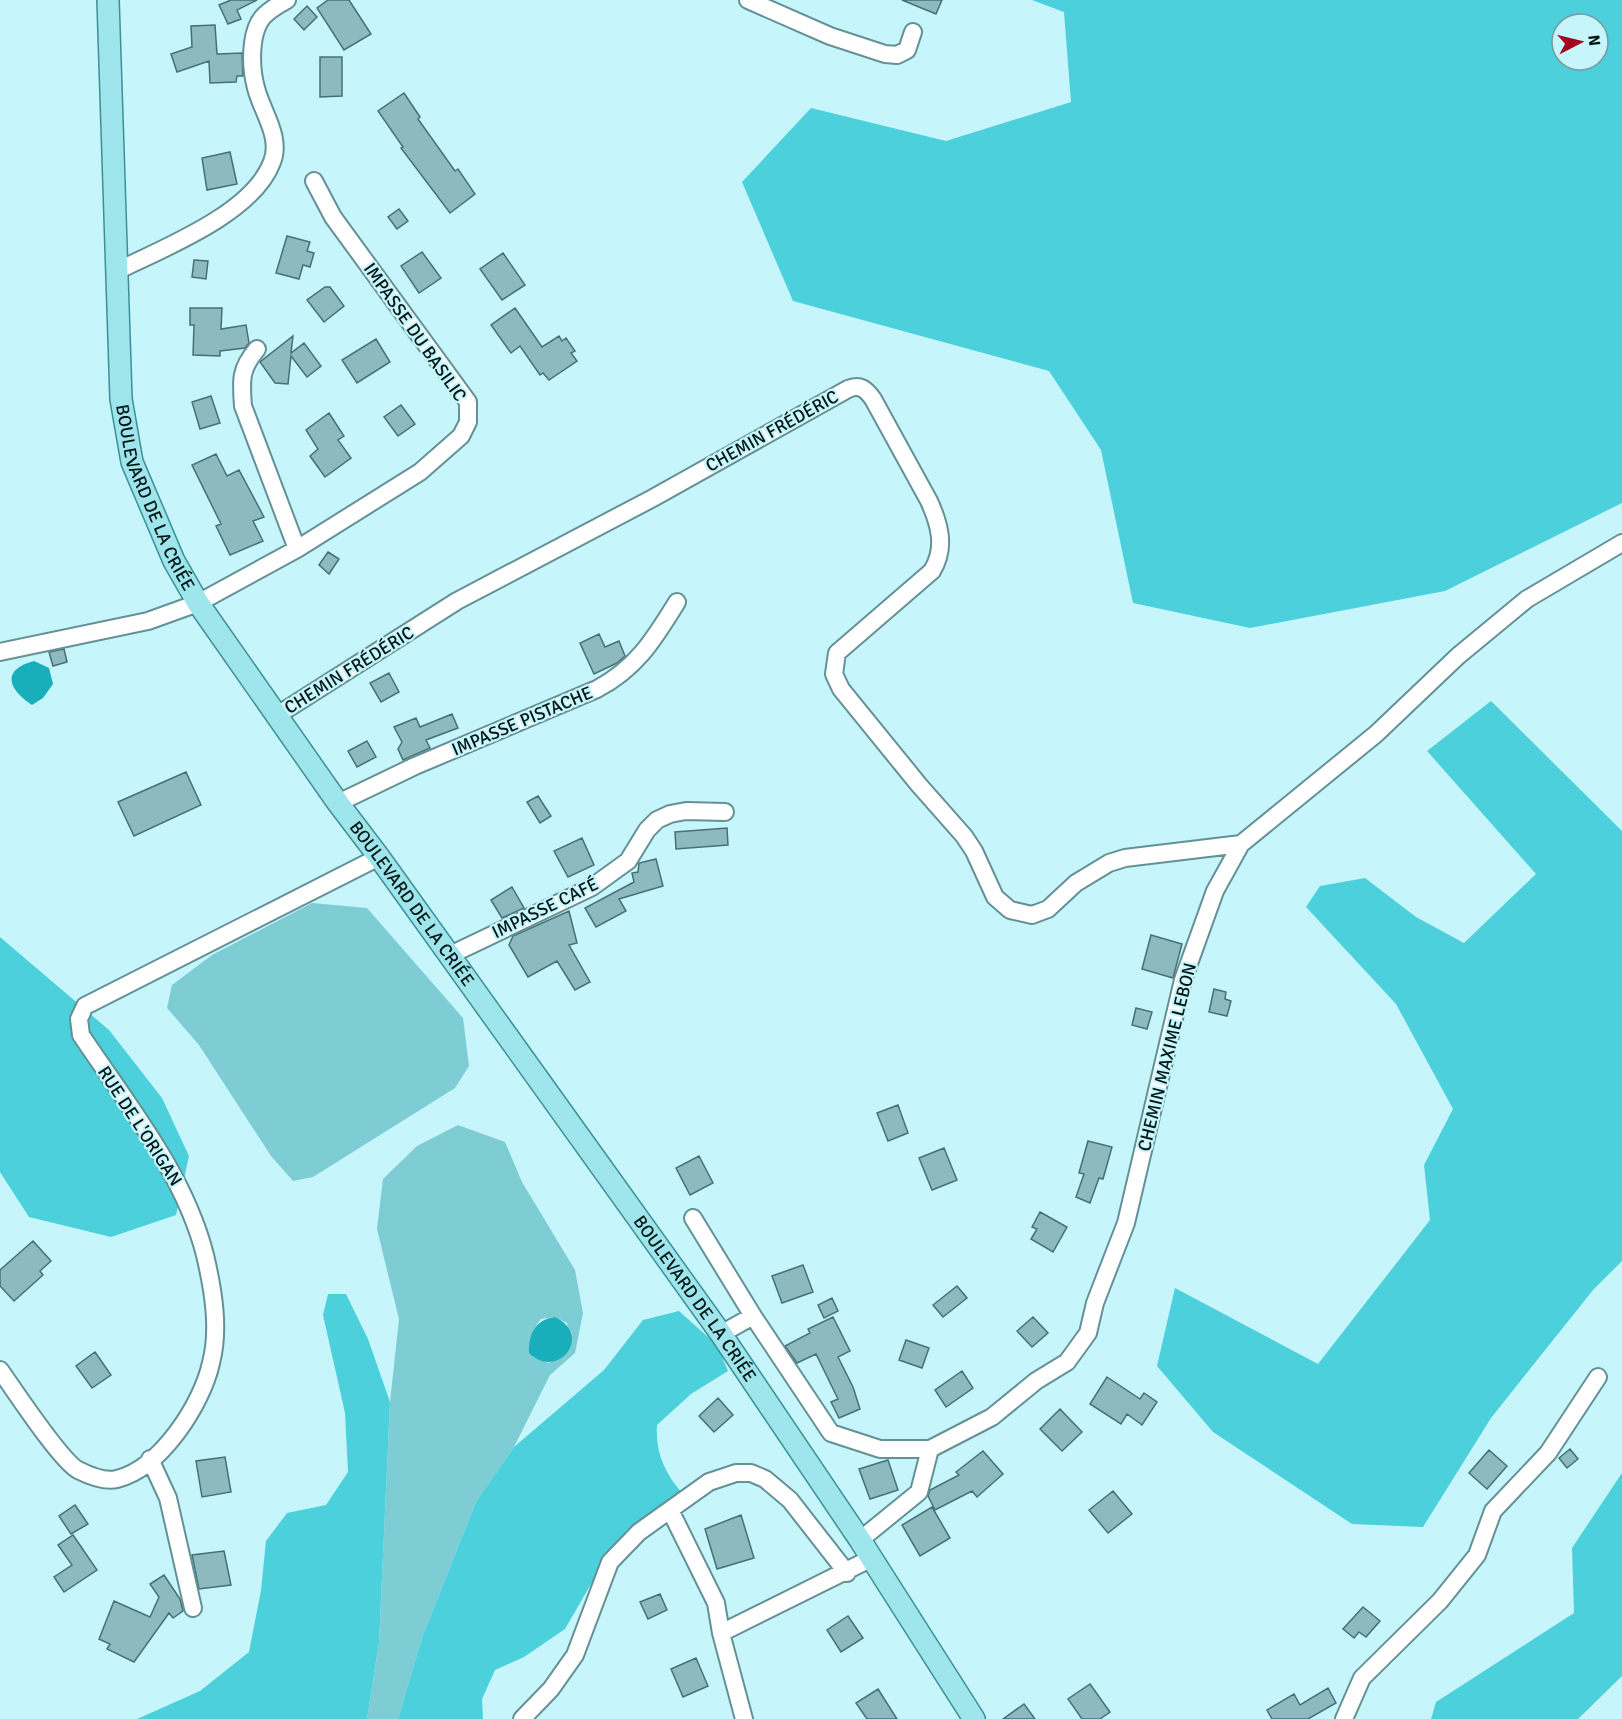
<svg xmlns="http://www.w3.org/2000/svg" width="1622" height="1719" font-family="Signika,sans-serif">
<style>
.green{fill:#7eccd4;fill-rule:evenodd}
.forest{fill:#4cd0dc;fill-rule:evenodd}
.water{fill:#18aeba}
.building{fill:#8cbabe;stroke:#457176;stroke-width:1.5}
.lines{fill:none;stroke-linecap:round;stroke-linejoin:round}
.minor-casing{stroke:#649195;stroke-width:20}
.major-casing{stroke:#3e9098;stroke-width:24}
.minor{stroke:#fff;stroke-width:16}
.major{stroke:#9ee5ec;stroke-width:21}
.labels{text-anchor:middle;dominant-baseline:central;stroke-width:4.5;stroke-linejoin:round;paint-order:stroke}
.street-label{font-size:18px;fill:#021314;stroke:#c6f6fb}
</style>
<rect width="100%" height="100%" fill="#c6f6fb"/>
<path class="green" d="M312,903L367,908L463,1018L469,1066L455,1088L313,1177L293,1181L271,1156L199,1045L167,1008L172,985L212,955Z
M458,1125L505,1142L522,1182L575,1270L583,1313L575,1353L550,1375L514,1447L476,1502L422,1638L398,1719H367L379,1643L390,1402L399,1319L377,1229L383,1179L417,1146ZM555,1317L567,1323L571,1345L549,1363L533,1357C528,1343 531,1331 541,1319Z"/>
<path class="forest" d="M1032,0H1622V503L1445,591L1250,628L1133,603L1101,450L1049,371L793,301L742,182L811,108L946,141L1071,102L1064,12ZM1562,24H1598V60H1562Z
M1491,701L1622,831V1261L1593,1290L1491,1418L1423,1527L1352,1524L1213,1432L1157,1366L1175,1288L1318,1364L1430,1220L1424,1165L1453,1109L1396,1004L1306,907L1320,886L1365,878L1416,917L1464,943L1536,874L1427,751Z
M0,937L109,1030L162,1098L189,1156L176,1215L111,1237L29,1217L0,1172Z
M328,1294H346L368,1339L390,1402L379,1643L367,1719H137L200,1691L249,1652L261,1590L266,1541L287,1513L326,1505L348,1472L345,1413L323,1315Z
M679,1311L717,1345L728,1371L691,1394L657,1425C655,1452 665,1474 683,1494L598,1572L565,1629L524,1657L495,1670L482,1699L483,1719H398L422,1638L476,1502L514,1447L604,1370L643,1320Z
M1622,1473V1676L1578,1719H1431L1436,1702L1574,1613L1572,1548Z"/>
<path class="water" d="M34,661L49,668L53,684L43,698L32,705C9,690 0,670 34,661Z
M555,1317C594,1336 557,1381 529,1353C529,1333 535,1320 555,1317Z"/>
<path class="building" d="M231,0H257L237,10L241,19L228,24L219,5Z
M328,0H349L371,34L344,50L317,8Z
M902,0H942L936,14Z
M307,6L317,17L304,30L294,19Z
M215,25L217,54L242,53L243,76H237L236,82L210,83L209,61L177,72L171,54L192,47L191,26Z
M320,57H342V96L320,97Z
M404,93L420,117L418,119L455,171L458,169L475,194L450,213L401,148L403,147L378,111Z
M230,152L237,184L207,190L202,158Z
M399,209L408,221L397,229L388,217Z
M287,236L310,242L307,251L314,253L310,267L303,265L299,279L276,273Z
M422,252L441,278L419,293L401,266Z
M503,253L525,285L502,300L480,269Z
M194,260L208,261L206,279L192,277Z
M325,287H330L344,306L324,322L307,300Z
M190,308H222L221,329L246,325L249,343L245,348L220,351V356L193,355L194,325H190Z
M515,308L542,347L559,336L562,341L566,338L575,351L571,353L577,361L549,380L543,373L540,375L520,346L511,353L491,325Z
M293,336L291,353L304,343L321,366L307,377L291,356L288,384L275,383L260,362Z
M376,339L390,362L357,383L342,360Z
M211,396L220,423L200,429L192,402Z
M401,405L415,424L398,436L384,417Z
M329,413L344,436L338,440L351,458L325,477L310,456L318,449L306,430Z
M216,454L227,476L239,470L264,517L253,521L263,541L230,555L216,526L221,524L192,465Z
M328,552L339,559L329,574L319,565Z
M599,634L605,647L619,641L625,656L617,663L594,674L580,643Z
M64,649L67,662L53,666L49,652Z
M389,673L399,692L381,702L370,683Z
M452,714L458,728L426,740L430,748L403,760L398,749L402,742L394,727L416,718L420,727Z
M367,741L376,757L357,767L348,751Z
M186,772L201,805L134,836L118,802Z
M538,796L551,816L540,823L527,802Z
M727,828L728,845L676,849L675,832Z
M582,838L594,865L568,877L554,851Z
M656,859L663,886L619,899L626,911L596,927L585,908L634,882L632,873L638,872L639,863Z
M512,887L524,908L502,918L491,900Z
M569,911L577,943L569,945L590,982L575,990L557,961L528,977L509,945L513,936Z
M1151,935L1182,944L1173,978L1142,969Z
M1214,989L1226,992L1225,999L1231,1001L1227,1016L1209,1012Z
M1136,1008L1152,1012L1147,1029L1132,1025Z
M898,1105L908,1133L888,1141L877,1113Z
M1088,1141L1112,1147L1103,1179L1099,1178L1090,1203L1076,1197L1084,1174L1079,1173Z
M944,1148L957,1180L932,1190L919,1158Z
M699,1156L713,1183L690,1195L676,1168Z
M1040,1212L1067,1227L1053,1252L1031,1239L1037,1229L1032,1227Z
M33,1241L51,1261L40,1271L43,1275L14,1301L0,1286V1270Z
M803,1265L813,1292L782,1303L772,1276Z
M957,1286L967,1298L943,1317L933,1305Z
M832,1298L838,1311L824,1318L818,1305Z
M833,1317L850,1351L838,1357L853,1387L860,1409L839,1418L831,1402L838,1399L816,1354L797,1363L785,1346L810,1333L808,1329Z
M1033,1317L1048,1333L1032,1347L1017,1331Z
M906,1340L929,1348L922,1368L899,1360Z
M95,1352L111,1375L92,1388L76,1366Z
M962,1371L973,1388L946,1407L935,1390Z
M1107,1377L1140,1399L1144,1393L1157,1402L1142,1425L1127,1414L1121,1424L1090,1404Z
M718,1398L733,1415L714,1432L699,1416Z
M1060,1409L1082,1432L1062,1451L1040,1429Z
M1570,1449L1578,1459L1567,1468L1559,1458Z
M1489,1450L1507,1466L1487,1489L1469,1473Z
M983,1451L1003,1474L977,1497L972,1491L935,1510L928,1496L930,1490L959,1475L956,1472Z
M225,1457L231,1492L202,1497L196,1461Z
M888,1460L898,1490L870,1499L859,1469Z
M1113,1491L1132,1514L1108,1533L1089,1510Z
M75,1505L88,1524L71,1534L59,1516Z
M932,1507L950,1538L920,1556L902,1525Z
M741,1515L754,1558L717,1569L705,1529Z
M73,1535L97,1570L64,1592L54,1577L72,1565L58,1545Z
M224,1551L231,1585L199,1589L192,1555Z
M164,1575L180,1599L183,1611L173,1618L169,1613L134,1662L107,1649L110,1644L99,1639L114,1601L150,1617L159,1597L150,1584Z
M660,1594L667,1610L648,1619L640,1602Z
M1363,1607L1380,1621L1366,1637L1359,1632L1354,1638L1343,1629Z
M848,1616L863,1638L841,1652L827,1630Z
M696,1658L708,1686L683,1697L671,1669Z
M1090,1684L1110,1712L1100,1719H1082L1068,1699Z
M1328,1688L1336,1703L1308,1719H1272L1267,1710L1294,1694L1300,1705Z
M878,1689L883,1697L897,1719H867L856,1703Z
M1024,1704L1035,1719H1003Z"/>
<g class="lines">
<g class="minor-casing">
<path id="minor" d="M748,0L830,36L885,54L897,55L907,50L913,32
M115,272C161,249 253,214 272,162C282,137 262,112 256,88C252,73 251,59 253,43C256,19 265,12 287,0
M257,349C240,369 241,380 243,406L297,549
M0,652L148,621L198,603L297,549L420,472L461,436L468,422V402L333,217L314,181
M276,716L457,601L653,498L848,389C860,384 866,389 873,399L929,501C940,525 946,548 932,571L837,653L834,674L841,689L919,785L964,836L974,851L995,897L1010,910L1032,915L1048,909L1076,883L1109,863L1125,858L1241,844
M338,803L415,766L597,689C637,668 654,639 677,602
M448,956L592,887L628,861L647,830L657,820L670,814L686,811L725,812
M693,1218L753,1316L831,1433L880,1449H930
M721,1334L753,1316
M0,1370C15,1391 60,1460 78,1470C90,1476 105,1482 117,1479C161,1468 202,1404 211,1363C220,1329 213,1289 205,1255C184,1173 127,1104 81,1035L79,1019L85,1006L379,857
M150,1459L168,1498L193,1608
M670,1510L716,1603L721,1633
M860,1540L919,1492L930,1449L992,1417L1036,1381L1067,1362L1088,1333L1095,1303L1126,1223L1183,980L1215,891L1241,844L1376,734L1458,656L1527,599L1622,543
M522,1719L551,1689L575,1655L610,1562L639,1532L709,1482L736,1473H751L765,1479L790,1500L847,1573
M744,1719L721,1633L872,1558
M1344,1719L1362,1678L1440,1601L1477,1555L1493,1511L1548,1453L1598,1377"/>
</g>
<g class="major-casing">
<g id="major">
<path id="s1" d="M108,0L121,399L132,462L174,561L198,603L338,803L379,857L721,1334L860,1540L974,1719"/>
</g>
</g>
<use href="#minor" class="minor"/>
<use href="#major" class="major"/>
</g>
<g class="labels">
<g class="street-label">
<text transform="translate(415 332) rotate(55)">IMPASSE DU BASILIC</text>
<text transform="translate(772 431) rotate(-29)">CHEMIN FRÉDÉRIC</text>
<text stroke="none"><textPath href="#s1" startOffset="504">BOULEVARD DE LA CRIÉE</textPath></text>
<text transform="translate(349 670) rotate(-32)">CHEMIN FRÉDÉRIC</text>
<text transform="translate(522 721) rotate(-23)">IMPASSE PISTACHE</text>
<text stroke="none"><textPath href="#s1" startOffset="988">BOULEVARD DE LA CRIÉE</textPath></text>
<text transform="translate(545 908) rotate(-26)">IMPASSE CAFÉ</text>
<text transform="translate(1167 1057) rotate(-76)">CHEMIN MAXIME LEBON</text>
<text transform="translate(140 1126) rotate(57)">RUE DE L'ORIGAN</text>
<text stroke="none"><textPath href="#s1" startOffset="1474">BOULEVARD DE LA CRIÉE</textPath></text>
</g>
</g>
<g transform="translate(1580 42) rotate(83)"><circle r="28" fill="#c6f6fb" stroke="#789b9f" stroke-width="1.5"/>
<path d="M0-4.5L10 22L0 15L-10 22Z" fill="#a3071e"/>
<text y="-9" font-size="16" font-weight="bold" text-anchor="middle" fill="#021314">N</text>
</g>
</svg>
